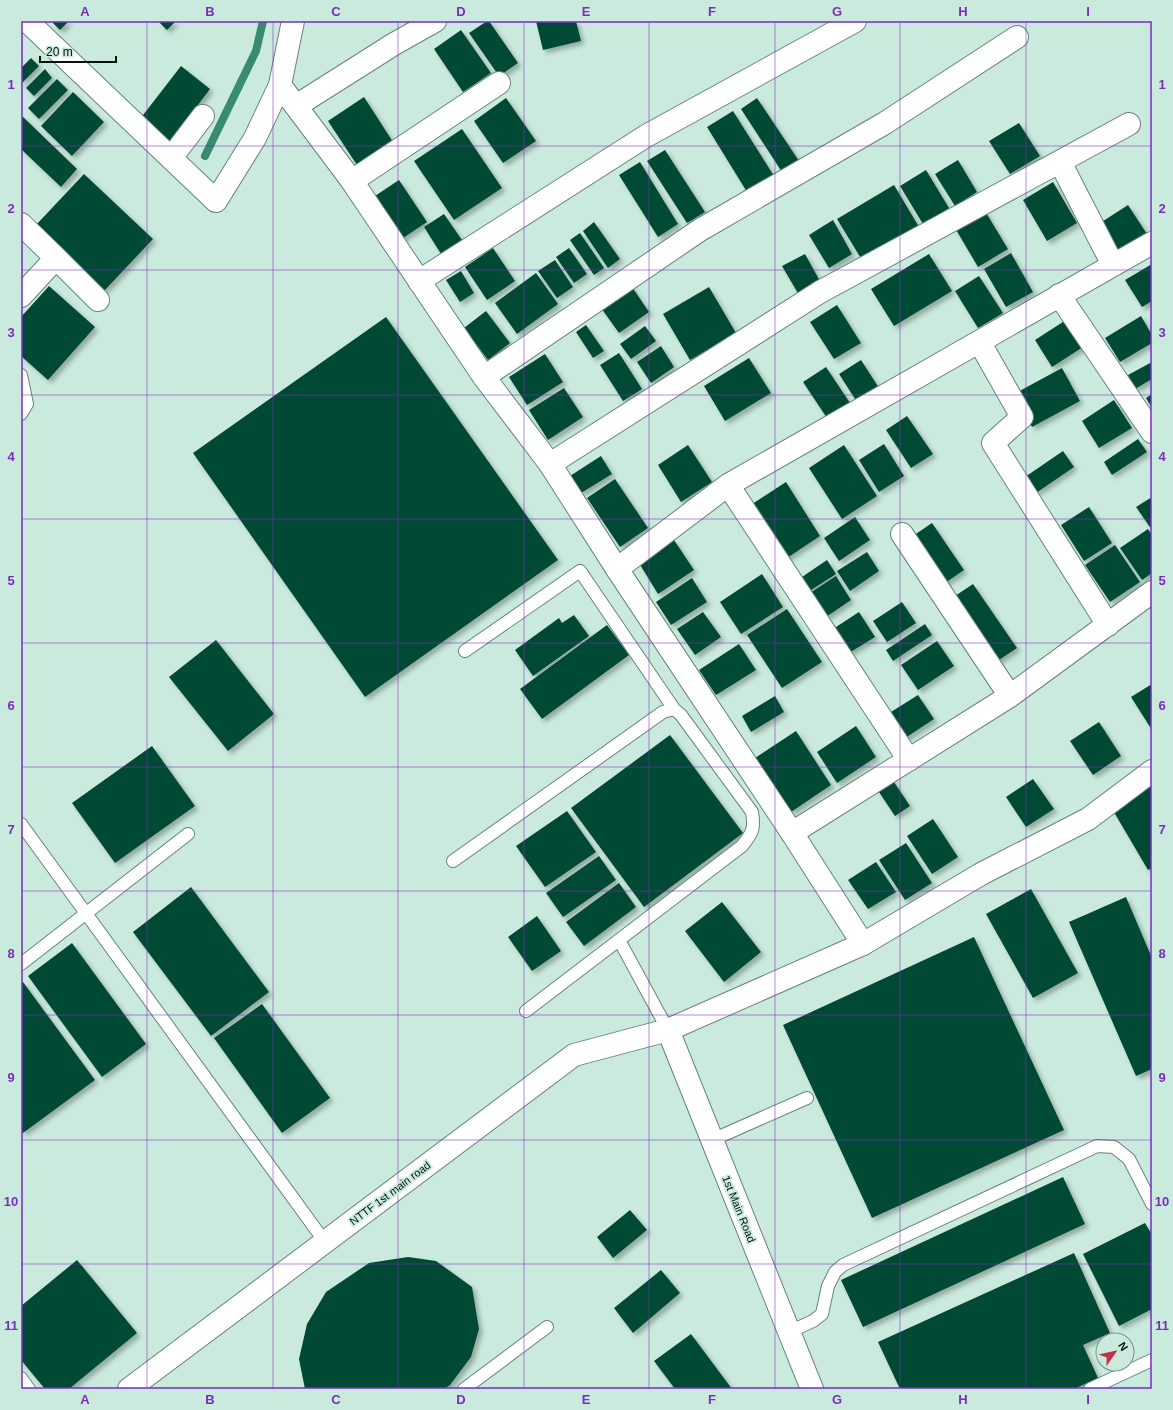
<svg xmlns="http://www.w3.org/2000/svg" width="1173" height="1410" font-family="Helvetica,sans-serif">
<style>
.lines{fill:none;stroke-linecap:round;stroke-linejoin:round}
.stream{stroke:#378b6f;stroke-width:8}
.building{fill:#014835;filter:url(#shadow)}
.service-casing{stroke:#668478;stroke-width:14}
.minor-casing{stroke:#668478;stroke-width:24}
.tertiary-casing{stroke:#668478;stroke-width:24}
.service{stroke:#fff;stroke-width:12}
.minor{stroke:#fff;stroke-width:22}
.tertiary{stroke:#fff;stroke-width:22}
.grid{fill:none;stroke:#7b2cbf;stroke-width:1;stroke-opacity:0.55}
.labels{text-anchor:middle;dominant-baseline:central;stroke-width:4;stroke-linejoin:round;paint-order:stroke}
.street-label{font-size:11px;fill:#08130e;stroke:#caeadd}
.neatline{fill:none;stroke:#7b2cbf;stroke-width:1.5}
.grid-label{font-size:13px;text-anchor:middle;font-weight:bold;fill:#7b2cbf}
</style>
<defs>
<filter id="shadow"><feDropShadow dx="3.5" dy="3.5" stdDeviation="2" flood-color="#0004"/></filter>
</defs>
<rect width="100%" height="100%" fill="#caeadd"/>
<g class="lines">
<path class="stream" d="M205,156L256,51L263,21"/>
</g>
<path class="building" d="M51,21H69L60,30Z
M158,21H176L167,30Z
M487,21H489L518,63L499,76L469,33Z
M536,21H576L581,41L543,50Z
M461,30L491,73L463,92L434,49Z
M31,58L39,66L21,84V68Z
M181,66L210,89L170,142L140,119Z
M45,69L52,78L34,96L26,88Z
M57,79L68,90L39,119L28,108Z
M73,92L104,122L72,156L41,126Z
M364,97L393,142L357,165L328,121Z
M506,98L536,141L503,163L474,121Z
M757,98L799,161L782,172L741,109Z
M733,111L774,176L747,192L707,127Z
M21,115L77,169L61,187L21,149Z
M1019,123L1040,156L1010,174L989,141Z
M462,129L502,188L454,220L414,161Z
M665,150L705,212L687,223L647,161Z
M958,160L977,192L955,206L935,174Z
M640,162L678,224L658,237L619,175Z
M926,170L949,208L923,224L900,186Z
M84,174L153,239L104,291L36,225Z
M399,180L427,222L400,240L372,198Z
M1053,182L1077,223L1047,241L1023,200Z
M894,185L919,227L862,260L837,219Z
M1128,205L1147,234L1116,254L1097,225Z
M985,211L1008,249L978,267L955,228Z
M444,214L464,243L443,257L424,227Z
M833,220L852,254L829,268L809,235Z
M594,222L620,259L608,268L583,231Z
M580,233L604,268L594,275L570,240Z
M493,248L515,281L487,300L465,267Z
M569,248L587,274L574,283L556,257Z
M1011,253L1033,292L1006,307L984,269Z
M805,254L821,283L799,295L782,266Z
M929,254L952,291L894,326L871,289Z
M555,260L573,287L557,298L538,271Z
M1152,264V301L1142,307L1125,280Z
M461,271L474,293L460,302L446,280Z
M536,273L558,304L517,334L495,303Z
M979,276L1003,313L978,328L955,291Z
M630,284L649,312L619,333L599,305Z
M49,286L95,327L48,380L21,356V317Z
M709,287L736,333L690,360L663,314Z
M837,305L861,343L834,359L810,322Z
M486,311L510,343L488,360L464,328Z
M1141,316L1152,335V343L1120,362L1105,338Z
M386,317L558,560L365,697L193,453Z
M1066,320L1083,347L1052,367L1035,340Z
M586,325L604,351L593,358L576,332Z
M645,326L656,341L631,359L620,344Z
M661,346L674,367L651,383L637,362Z
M619,353L642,389L623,401L600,365Z
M545,354L563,382L527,405L509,377Z
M749,358L771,393L725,421L704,386Z
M861,360L879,388L857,402L839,374Z
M1152,362V379L1135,389L1128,375Z
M826,367L850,403L827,418L803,382Z
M1062,368L1080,401L1032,427L1014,394Z
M564,388L583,417L548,440L529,410Z
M1152,394V408L1146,398Z
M1114,400L1132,428L1099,448L1082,421Z
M907,416L933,454L911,468L886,430Z
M1138,439L1147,452L1112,475L1104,462Z
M884,444L904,476L879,492L859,460Z
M688,445L712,482L681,502L658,465Z
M844,445L877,496L842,519L809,468Z
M1063,451L1074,467L1036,493L1025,477Z
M601,456L612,474L581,493L570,476Z
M615,479L648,528L620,547L587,498Z
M786,482L820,536L784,560L749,506Z
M1152,497V530L1136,507Z
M1089,507L1112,543L1084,561L1061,525Z
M855,517L870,540L839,561L824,538Z
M932,523L964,570L942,585L910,538Z
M1148,529L1152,535V573L1142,580L1120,548Z
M674,540L694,570L658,594L639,563Z
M1115,545L1140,582L1110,602L1085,565Z
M867,552L879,571L850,591L837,571Z
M827,560L836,574L808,592L799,579Z
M762,574L783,607L741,634L720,602Z
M836,576L851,600L826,617L810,593Z
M692,578L707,602L671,625L656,602Z
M973,584L1017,648L993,664L949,600Z
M902,602L916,623L887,642L873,621Z
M787,609L822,662L782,688L747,635Z
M703,612L721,637L695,655L677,629Z
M859,612L875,637L849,653L833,629Z
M574,615L589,636L533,676L515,650L559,618L562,623Z
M925,624L932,635L893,661L886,650Z
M607,625L629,655L542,719L520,689Z
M216,640L274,714L228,751L169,677Z
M937,641L954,666L918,690L901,665Z
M739,644L756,670L716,695L699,670Z
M1152,684V730L1131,697Z
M918,695L934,719L899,742L883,717Z
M775,696L784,712L751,732L742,716Z
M1099,722L1121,756L1093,775L1070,741Z
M856,726L876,757L837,783L817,752Z
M796,731L831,785L791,812L755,758Z
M670,735L743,833L644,907L571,808Z
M152,746L195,806L115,863L72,803Z
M890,776L910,806L895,816L875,786Z
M1033,779L1054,809L1026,827L1006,797Z
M1152,784V868L1148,870L1111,807Z
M567,811L596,852L545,887L516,846Z
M933,819L958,857L932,874L907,836Z
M906,843L932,883L905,900L879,860Z
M599,856L616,880L563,917L546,893Z
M876,862L896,892L868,909L848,880Z
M619,883L636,907L584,946L566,922Z
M191,887L269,992L211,1036L133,932Z
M1031,889L1078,973L1033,998L986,914Z
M1126,897L1152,958V1069L1136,1076L1069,922Z
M722,902L761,952L724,982L685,931Z
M537,916L561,951L532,971L508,937Z
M974,937L1064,1130L872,1218L783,1025Z
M72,943L146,1044L102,1077L28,976Z
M23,982L95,1080L23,1133L21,1131V983Z
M262,1004L330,1098L282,1133L214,1038Z
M1063,1177L1085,1224L863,1327L841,1280Z
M630,1210L647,1230L613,1258L597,1237Z
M1145,1223L1152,1235V1309L1119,1326L1083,1254Z
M1074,1253L1110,1333L1083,1345L1098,1378L1074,1389H900L878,1342Z
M408,1257L436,1261L472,1287L479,1329L471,1357L450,1385L444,1389H305L299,1359L307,1324L326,1292L369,1263Z
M77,1260L137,1333L69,1389H45L21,1360V1306Z
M661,1270L680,1293L633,1333L614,1308Z
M691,1334L732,1389H675L654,1361Z"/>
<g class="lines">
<g class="service-casing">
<path id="service" d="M21,375L27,404L21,414
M465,651L580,571L674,709L681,715L752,812C755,830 752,833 742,846L526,1011
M21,824L325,1242
M453,861L663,712L674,709
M619,940L668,1030
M21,964L188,834
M712,1140L807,1098
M789,1332L813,1321L822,1314L828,1286L835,1272L843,1265L1097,1146L1114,1147L1129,1159L1152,1204
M21,1378L29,1389
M464,1389L547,1327
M1090,1389L1152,1360"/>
</g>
<g class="minor-casing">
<path id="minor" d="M27,21L216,201L255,138L280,85
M296,106L394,44L435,21
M171,158L203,116
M1060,162L1113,265
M352,181L499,83
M21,224L56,258L21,296
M56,258L98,300
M419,281L646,136L855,21
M1059,295L1152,432
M980,343L1022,417L993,443L1108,625
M484,377L700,230L885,123L1017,37
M550,464L820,292L1129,124
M728,485L909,760
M902,534L1010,696
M617,569L728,485L1152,243
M792,833L1010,696L1152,592
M863,944L981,874L1088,819L1152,771"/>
</g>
<g class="tertiary-casing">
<path id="tertiary" d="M668,1030L812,1389
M129,1389L574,1055L668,1030L863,944L792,833L617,569L550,464L484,377L352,181L280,85L293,21"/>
</g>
<use href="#service" class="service"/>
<use href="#minor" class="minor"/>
<use href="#tertiary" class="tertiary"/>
</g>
<path class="grid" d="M147,21V1389M273,21V1389M398,21V1389M524,21V1389M649,21V1389M775,21V1389M900,21V1389M1026,21V1389M21,146H1152M21,270H1152M21,395H1152M21,519H1152M21,643H1152M21,767H1152M21,891H1152M21,1015H1152M21,1140H1152M21,1264H1152"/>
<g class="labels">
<g class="street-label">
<text transform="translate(390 1193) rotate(-37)">NTTF 1st main road</text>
<text transform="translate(739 1209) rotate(68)">1st Main Road</text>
</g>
</g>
<rect width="1173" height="1410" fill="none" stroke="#caeadd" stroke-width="44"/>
<g transform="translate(1115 1352) rotate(56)"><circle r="19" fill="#caeadd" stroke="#7c948a"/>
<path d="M0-3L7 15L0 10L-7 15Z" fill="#c13045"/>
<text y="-6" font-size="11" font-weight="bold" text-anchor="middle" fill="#08130e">N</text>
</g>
<path d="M40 56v6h76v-6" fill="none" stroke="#08130e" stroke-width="2"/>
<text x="46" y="56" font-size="12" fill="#08130e" stroke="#caeadd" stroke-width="3" paint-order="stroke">20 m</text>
<rect x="22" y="22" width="1129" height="1366" class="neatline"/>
<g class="grid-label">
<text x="85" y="16">A</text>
<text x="210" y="16">B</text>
<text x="336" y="16">C</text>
<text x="461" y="16">D</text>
<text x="586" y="16">E</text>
<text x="712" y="16">F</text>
<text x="837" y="16">G</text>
<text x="963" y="16">H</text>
<text x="1088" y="16">I</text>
<text x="11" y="89">1</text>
<text x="1162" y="89">1</text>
<text x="11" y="213">2</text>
<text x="1162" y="213">2</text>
<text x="11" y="337">3</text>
<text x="1162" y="337">3</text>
<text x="11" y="461">4</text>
<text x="1162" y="461">4</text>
<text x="11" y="585">5</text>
<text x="1162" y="585">5</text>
<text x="11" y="710">6</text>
<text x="1162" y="710">6</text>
<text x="11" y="834">7</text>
<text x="1162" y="834">7</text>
<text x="11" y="958">8</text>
<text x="1162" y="958">8</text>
<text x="11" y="1082">9</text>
<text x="1162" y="1082">9</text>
<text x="11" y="1206">10</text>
<text x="1162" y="1206">10</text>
<text x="11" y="1330">11</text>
<text x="1162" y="1330">11</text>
<text x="85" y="1404">A</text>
<text x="210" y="1404">B</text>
<text x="336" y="1404">C</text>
<text x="461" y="1404">D</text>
<text x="586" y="1404">E</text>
<text x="712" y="1404">F</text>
<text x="837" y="1404">G</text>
<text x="963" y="1404">H</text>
<text x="1088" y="1404">I</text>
</g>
</svg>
